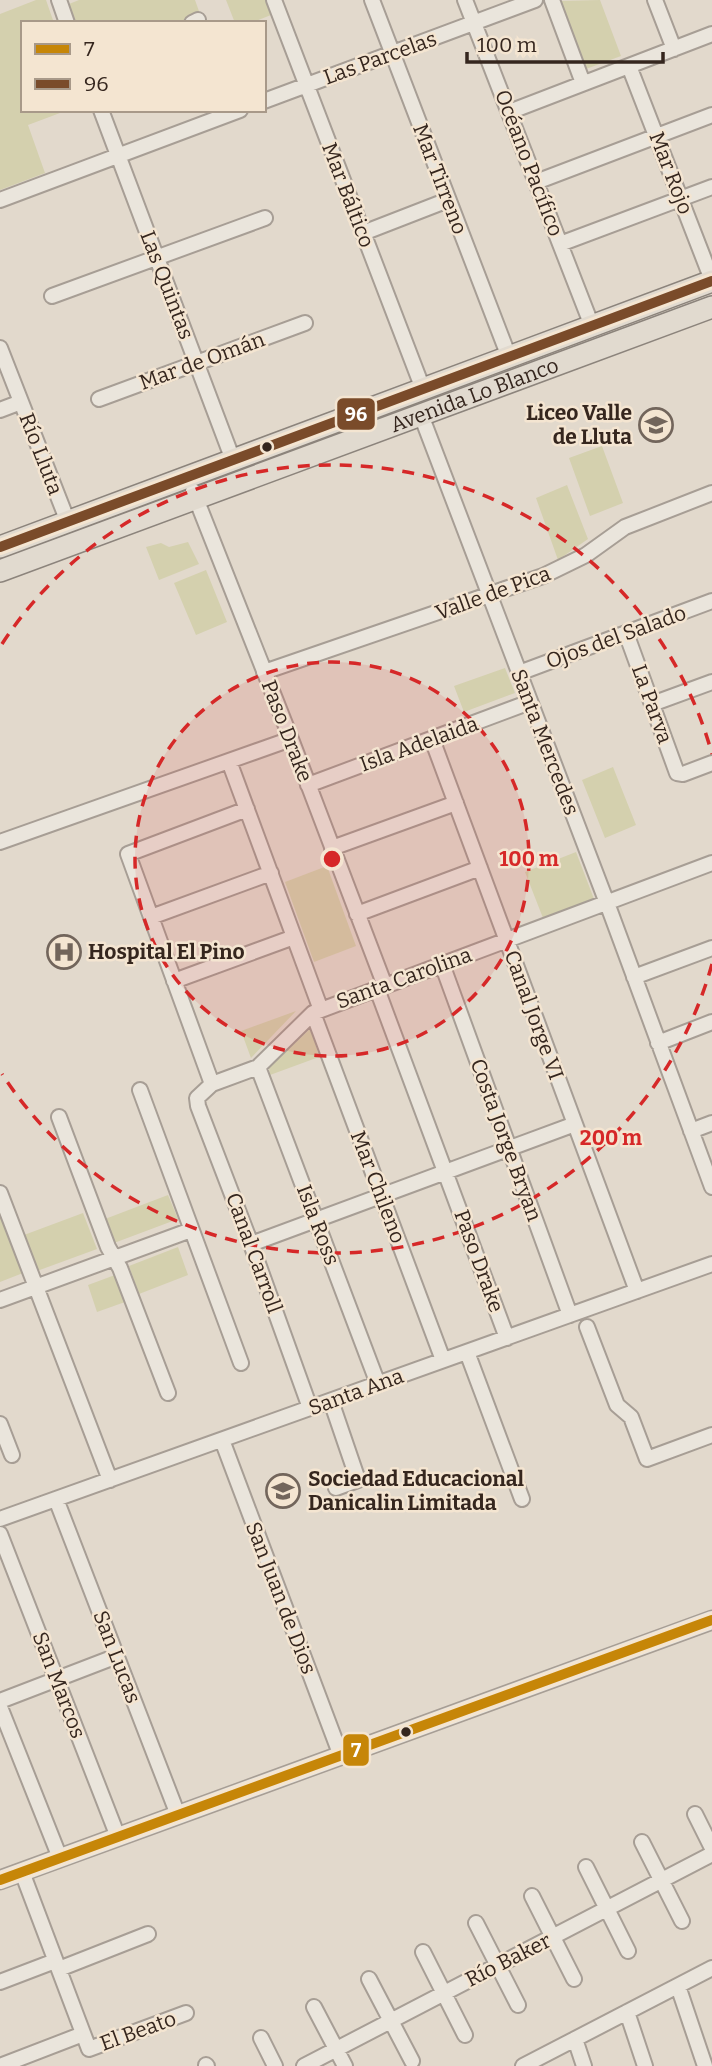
<svg xmlns="http://www.w3.org/2000/svg" width="712" height="2066" font-family="Bitter,serif">
<style>
.green{fill:#d4d0ae}
.lines{fill:none;stroke-linecap:round;stroke-linejoin:round}
.minor-casing{stroke:#a79e95;stroke-width:18}
.tertiary-casing{stroke:#a79e95;stroke-width:21}
.primary-casing{stroke:#8c847c;stroke-width:24}
.minor{stroke:#eae5dc;stroke-width:14}
.tertiary{stroke:#eae5dc;stroke-width:18}
.primary{stroke:#e1dacf;stroke-width:21}
.bus-1-casing{stroke:#f4e5d1;stroke-width:16}
.bus-2-casing{stroke:#f4e5d1;stroke-width:16}
.bus-1{stroke:#c68608;stroke-width:10}
.bus-2{stroke:#7a4b2a;stroke-width:10}
.ring{fill:none;stroke:#d62828;stroke-width:3.5;stroke-dasharray:12 9}
.bus-dot{fill:#35261e;stroke:#f4e5d1;stroke-width:2.5}
.labels{text-anchor:middle;dominant-baseline:central;stroke-width:5;stroke-linejoin:round;paint-order:stroke}
.street-label{font-size:21px;fill:#35261e;stroke:#f4e5d1}
.poi-label{font-size:21px;font-weight:bold;fill:#35261e;stroke:#f4e5d1;text-anchor:start}
.centre{fill:#d62828;stroke:#f4e5d1;stroke-width:3.5}
.ring-label{font-size:21px;text-anchor:middle;font-weight:bold;fill:#d62828;stroke:#f4e5d1;stroke-width:5;stroke-linejoin:round;paint-order:stroke}
.line-badge{stroke:#f4e5d1;stroke-width:2.5}
.badge-label{font-size:19px;text-anchor:middle;font-weight:bold;fill:#fff}
</style>
<rect width="100%" height="100%" fill="#e2d9cc"/>
<path class="green" d="M36,0H46L54,23H23V110H68L28,125L45,173L0,190V14Z
M79,0H195L200,14L177,23H76L69,4Z
M226,0H266L271,15L251,23H235Z
M600,0L621,56L586,69L561,1Z
M602,446L623,503L590,516L569,458Z
M567,485L588,539L558,560L536,498Z
M188,542L199,564L159,580L146,547L161,543L169,547Z
M206,570L227,622L196,635L174,583Z
M505,668L515,693L464,712L454,686Z
M613,767L636,825L605,838L582,780Z
M576,852L594,899L543,918L525,872Z
M327,866L356,946L314,962L285,882Z
M296,1011L251,1058L241,1031Z
M311,1028L319,1057L270,1075L269,1068Z
M168,1195L178,1219L114,1243L105,1219Z
M83,1213L97,1249L37,1271L24,1235Z
M0,1215L23,1273L0,1282Z
M178,1247L188,1275L139,1294L129,1266Z
M115,1275L125,1302L97,1312L88,1285Z"/>
<g class="lines">
<g class="minor-casing">
<path id="minor" d="M59,0L67,23
M274,0L423,389
M372,0L509,357
M465,0L592,326
M552,0L583,83
M655,0L674,49
M192,23L198,20
M629,66L712,280
M264,101L535,0
M101,110L233,460
M509,112L712,34
M536,182L712,115
M0,200L240,110
M363,233L448,200
M560,244L712,187
M52,296L265,218
M0,348L68,522
M99,399L305,323
M0,410L21,402
M421,415L607,903L712,1187
M193,491L291,739L385,986
M626,633L677,773L683,774L712,763
M264,672L543,576L586,555L625,527L712,493
M519,673L712,601
M652,704L712,682
M432,739L637,1291
M229,761L321,1010
M308,785L530,702
M0,842L291,739
M332,848L456,803
M357,914L480,868
M151,917L271,873
M442,964L570,1315
M634,977L712,948
M174,981L294,937
M377,989L507,1338
M313,1013L443,1360
M658,1043L712,1022
M258,1067L378,1384
M212,1084L128,854L247,809
M140,1090L241,1363
M59,1117L108,1247L120,1268L168,1393
M691,1131L712,1123
M0,1193L110,1480
M251,1244L575,1124
M0,1300L191,1230
M587,1327L617,1405L631,1417L647,1459L712,1435
M467,1352L522,1499
M331,1401L358,1480L336,1488
M310,1408L251,1244L198,1106L197,1098L212,1084L258,1067L313,1013L712,863
M0,1424L12,1455
M222,1440L341,1756
M56,1499L178,1815
M0,1519L712,1264
M0,1534L118,1837
M0,1701L117,1656
M0,1707L60,1858
M695,1814L712,1848
M642,1842L682,1921
M586,1867L628,1951
M22,1872L89,2049L186,2013
M532,1896L574,1979
M476,1923L518,2005
M423,1952L465,2035
M59,1969L148,1934
M369,1979L412,2061
M0,1982L55,1961
M678,1986L705,2066
M314,2007L345,2066
M627,2012L645,2066
M261,2038L275,2066
M575,2039L584,2066
M206,2065L207,2066
M0,2066L83,2034
M304,2066L712,1854
M523,2066L712,1968"/>
</g>
<g class="tertiary-casing">
<path id="tertiary" d="M0,1880L712,1620"/>
</g>
<g class="primary-casing">
<g id="primary">
<path d="M0,547L712,281"/>
<path id="s1" d="M0,571L712,307"/>
</g>
</g>
<use href="#minor" class="minor"/>
<use href="#tertiary" class="tertiary"/>
<use href="#primary" class="primary"/>
<g class="bus-1-casing">
<path id="bus-1" d="M0,1880L712,1620"/>
</g>
<g class="bus-2-casing">
<path id="bus-2" d="M0,547L712,281"/>
</g>
<use href="#bus-1" class="bus-1"/>
<use href="#bus-2" class="bus-2"/>
</g>
<circle cx="332" cy="859" r="197" fill="#d62828" fill-opacity=".12"/>
<g class="ring">
<circle cx="332" cy="859" r="197"/>
<path d="M712 964A394 394 0 0 1 2 1074M2 644A394 394 0 0 1 712 754"/>
</g>
<defs>
<g id="school-ring" transform="scale(1.75)"><circle r="9.5" fill="#f4e5d1" stroke="#72655b" stroke-width="1.5"/><path d="M0-5L7-2L0 1L-7-2ZM-4 1L0 2.5L4 1V4Q0 6-4 4Z" fill="#72655b"/></g>
<g id="hospital-ring" transform="scale(1.75)"><circle r="9.5" fill="#f4e5d1" stroke="#72655b" stroke-width="1.5"/><path d="M-5-5h3v3.5h4V-5h3V5h-3V1.5h-4V5h-3Z" fill="#72655b"/></g>
</defs>
<g fill-rule="evenodd">
<use href="#school-ring" x="656" y="425"/>
<use href="#hospital-ring" x="64" y="952"/>
<use href="#school-ring" x="283" y="1491"/>
</g>
<g class="bus-dot">
<circle cx="267" cy="447" r="6"/>
<circle cx="406" cy="1732" r="6"/>
</g>
<g class="labels">
<g class="street-label">
<text transform="translate(380 58) rotate(-20)">Las Parcelas</text>
<text transform="translate(529 163) rotate(69)">Océano Pacífico</text>
<text transform="translate(671 173) rotate(69)">Mar Rojo</text>
<text transform="translate(440 179) rotate(69)">Mar Tirreno</text>
<text transform="translate(348 195) rotate(69)">Mar Báltico</text>
<text transform="translate(167 285) rotate(69)">Las Quintas</text>
<text transform="translate(202 361) rotate(-20)">Mar de Omán</text>
<text stroke="none"><textPath href="#s1" startOffset="506">Avenida Lo Blanco</textPath></text>
<text transform="translate(41 454) rotate(69)">Río Lluta</text>
<text transform="translate(493 593) rotate(-20)">Valle de Pica</text>
<text transform="translate(616 637) rotate(-20)">Ojos del Salado</text>
<text transform="translate(652 704) rotate(70)">La Parva</text>
<text transform="translate(287 731) rotate(69)">Paso Drake</text>
<text transform="translate(545 742) rotate(69)">Santa Mercedes</text>
<text transform="translate(419 744) rotate(-20)">Isla Adelaida</text>
<text transform="translate(404 978) rotate(-20)">Santa Carolina</text>
<text transform="translate(534 1015) rotate(70)">Canal Jorge VI</text>
<text transform="translate(506 1140) rotate(70)">Costa Jorge Bryan</text>
<text transform="translate(378 1187) rotate(69)">Mar Chileno</text>
<text transform="translate(318 1225) rotate(69)">Isla Ross</text>
<text transform="translate(254 1253) rotate(70)">Canal Carroll</text>
<text transform="translate(479 1261) rotate(70)">Paso Drake</text>
<text transform="translate(356 1392) rotate(-20)">Santa Ana</text>
<text transform="translate(281 1598) rotate(69)">San Juan de Dios</text>
<text transform="translate(117 1657) rotate(69)">San Lucas</text>
<text transform="translate(59 1685) rotate(69)">San Marcos</text>
<text transform="translate(508 1960) rotate(-27)">Río Baker</text>
<text transform="translate(138 2031) rotate(-20)">El Beato</text>
</g>
<g class="poi-label">
<text x="632" y="413" text-anchor="end">Liceo Valle<tspan x="632" dy="24">de Lluta</tspan></text>
<text x="88" y="952">Hospital El Pino</text>
<text x="308" y="1479">Sociedad Educacional<tspan x="308" dy="24">Danicalin Limitada</tspan></text>
</g>
</g>
<circle cx="332" cy="859" r="10" class="centre"/>
<g class="ring-label">
<text x="529" y="866">100 m</text>
<text x="611" y="1145">200 m</text>
</g>
<g class="line-badge">
<rect x="336" y="397" width="40" height="34" rx="7" fill="#7a4b2a"/>
<rect x="342" y="1733" width="28" height="34" rx="7" fill="#c68608"/>
</g>
<g class="badge-label">
<text x="356" y="421">96</text>
<text x="356" y="1757">7</text>
</g>
<rect x="21" y="21" width="245" height="91" fill="#f4e5d1" stroke="#a89989" stroke-width="2"/>
<rect x="35" y="44" width="35" height="10" fill="#c68608" stroke="#a89989" stroke-width="2"/>
<text x="84" y="56" font-size="21" fill="#35261e">7</text>
<rect x="35" y="79" width="35" height="10" fill="#7a4b2a" stroke="#a89989" stroke-width="2"/>
<text x="84" y="91" font-size="21" fill="#35261e">96</text>
<path d="M467 52v10h196v-10" fill="none" stroke="#35261e" stroke-width="3.5"/>
<text x="477" y="52" font-size="21" fill="#35261e" stroke="#f4e5d1" stroke-width="5" paint-order="stroke">100 m</text>
</svg>
